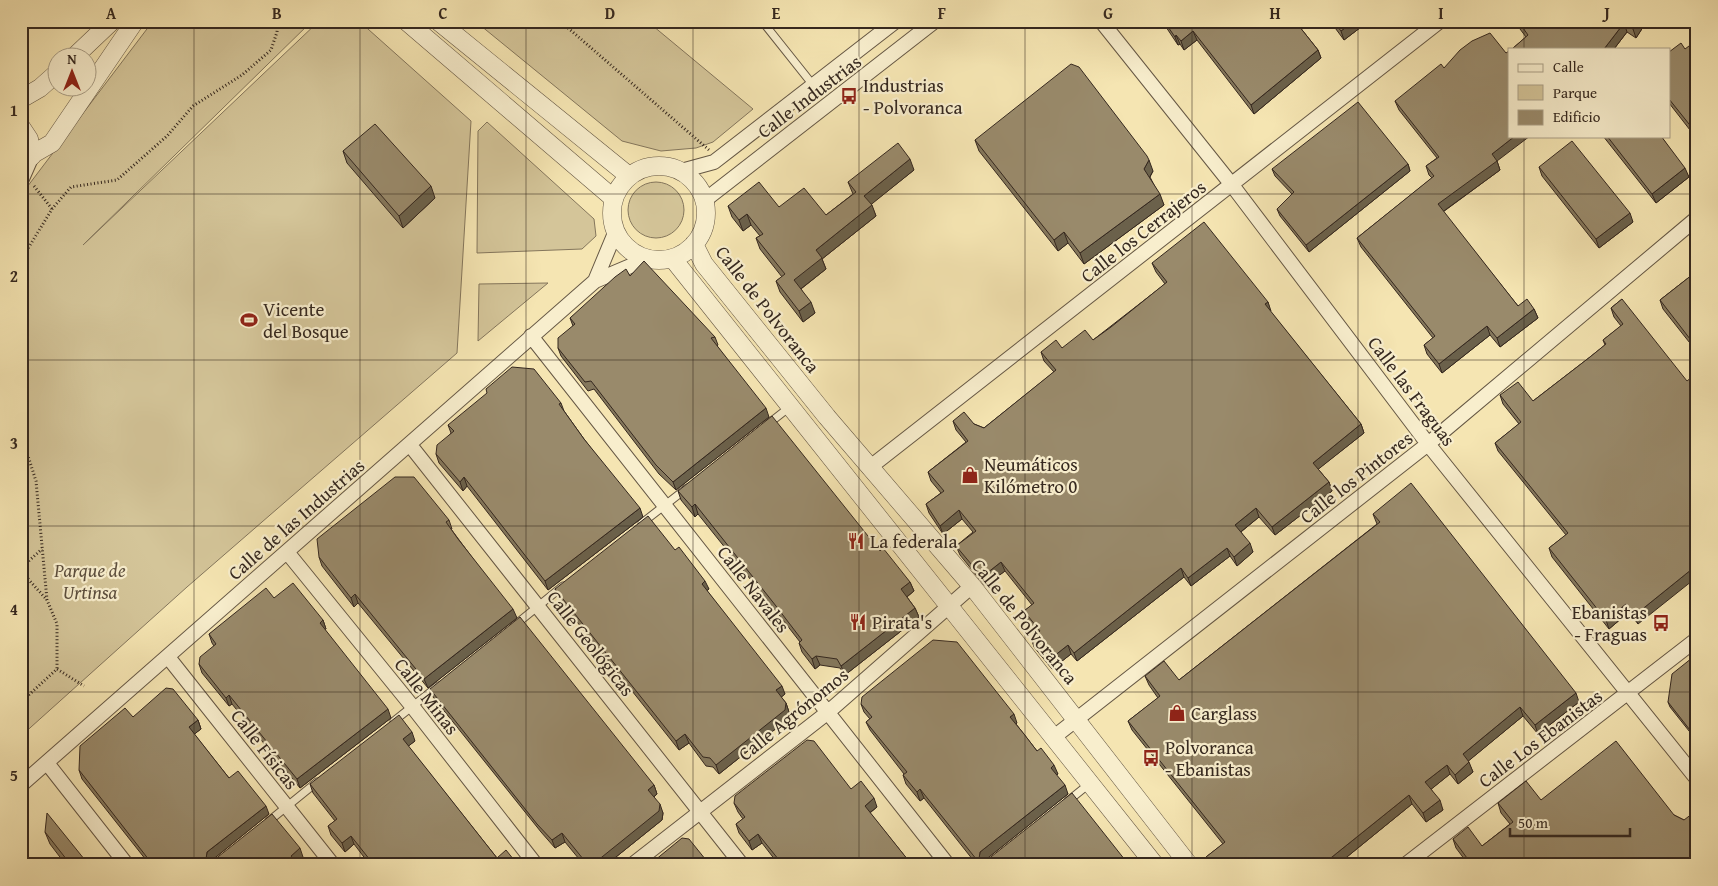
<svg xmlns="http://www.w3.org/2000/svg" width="1718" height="886" font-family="'Gentium Book Plus',serif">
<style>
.green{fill:#d4c599;stroke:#84765c}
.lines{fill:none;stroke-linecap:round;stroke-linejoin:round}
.service-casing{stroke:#655744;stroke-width:9}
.minor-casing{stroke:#655744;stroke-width:16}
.tertiary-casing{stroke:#655744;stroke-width:19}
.path{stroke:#35281f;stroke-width:3;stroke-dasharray:1 2.5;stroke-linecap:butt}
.service{stroke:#f8eecd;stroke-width:7}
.minor{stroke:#f8eecd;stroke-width:14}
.tertiary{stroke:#f8eecd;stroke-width:18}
.wall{fill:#84775c;stroke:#35281f}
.shaded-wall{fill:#6b614b;stroke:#35281f}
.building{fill:#998a6b;stroke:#35281f}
.grid{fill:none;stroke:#35281f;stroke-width:1;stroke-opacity:0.55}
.labels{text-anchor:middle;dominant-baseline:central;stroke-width:4.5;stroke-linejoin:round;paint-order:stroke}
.poi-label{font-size:19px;fill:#35281f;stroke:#f8eecd;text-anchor:start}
.street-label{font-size:19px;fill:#35281f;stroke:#f8eecd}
.park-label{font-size:19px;font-style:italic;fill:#5d4f3e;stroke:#f8eecd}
.neatline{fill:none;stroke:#35281f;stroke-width:2}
.grid-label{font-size:16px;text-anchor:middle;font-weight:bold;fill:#35281f}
</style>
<rect width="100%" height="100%" fill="#f5e5b2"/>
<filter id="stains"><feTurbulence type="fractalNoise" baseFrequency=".004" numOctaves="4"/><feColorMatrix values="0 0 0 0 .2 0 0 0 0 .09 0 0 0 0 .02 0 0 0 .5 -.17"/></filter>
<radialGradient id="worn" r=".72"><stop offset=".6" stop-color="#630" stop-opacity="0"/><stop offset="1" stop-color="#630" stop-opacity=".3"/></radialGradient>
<path class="green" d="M153,21H312L83,245L319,21H359L471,121L457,353L187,587L21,736V195Z
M475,21H647L753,109L713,142L696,148L661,151L622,141Z
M487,122L594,219L596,236L582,249L477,253L478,131Z
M628 210a28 28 0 1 1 56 0a28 28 0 1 1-56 0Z
M548,283L478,341L479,284Z"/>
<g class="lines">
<g class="service-casing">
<path id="service" d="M762,21L813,85
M768,424L791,406
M642,523L687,488
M515,625L563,586
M394,721L438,686
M1068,801L1089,784
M269,821L317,782"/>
</g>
<g class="minor-casing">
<path id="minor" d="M1101,21L1232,185L1428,444L1697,779
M681,171L714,162L896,21
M21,181L32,156
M705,200L935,21
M595,281L615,233
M531,336L948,865
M410,445L742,865
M869,468L1440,21
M287,552L412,706L536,865
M168,657L333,865
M1054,737L1428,444L1697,218
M47,763L127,865
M21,785L595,281L647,259
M632,865L827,713L972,586
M1405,865L1697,639"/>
</g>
<g class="tertiary-casing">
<path id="tertiary" d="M406,21L613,198
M438,21L629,176
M73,58L112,21
M21,99L40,88L58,72
M21,127L29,139L32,156
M21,161L52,143L135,21
M612 213a47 47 0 1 1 94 0a47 47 0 1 1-94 0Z
M694,244L704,264L827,417L972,586L1189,865
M673,259L1155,865"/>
</g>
<path class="path" d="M560,21L709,150
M34,186L52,209
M21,260L52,209L71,187L117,180L167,136L193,106L242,75L271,50L277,32L278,21
M21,434L36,481L47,600L57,624V669
M21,568L42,549
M21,571L47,600
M21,702L57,669L84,686"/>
<use href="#service" class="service"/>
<use href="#minor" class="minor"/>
<use href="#tertiary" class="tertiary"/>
</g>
<path class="wall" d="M1162,21H1295L1318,50L1321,58L1254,114L1197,40L1184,50L1180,44L1178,45Z
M1330,21H1369L1344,40Z
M1514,21H1647L1636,38L1627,32L1614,49H1512L1526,37Z
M1685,49L1697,53V139L1669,103V52Z
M1395,101L1497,161L1500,170L1443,212L1518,306L1534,309L1538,318L1500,347L1490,335L1442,373L1427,354L1424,345L1433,338L1361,247L1357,238L1432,178L1429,175L1426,166L1437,158L1399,110Z
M1603,136H1661L1689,177L1656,203Z
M975,140L1153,171L1150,177L1164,205L1084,264L1068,243L1058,251L979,151Z
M343,151L435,198L403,228L347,163Z
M1408,164L1410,171L1309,252L1280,216L1277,209L1292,194L1275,176L1272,169Z
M1539,167L1633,222L1599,248L1542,176Z
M914,170L871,204L876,216L822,259L826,269L801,289L815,313L803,322L780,292L776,281L782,277L760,249L756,238L760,236L751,225L743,231L732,217L728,206L779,207L826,215L853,194L848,182Z
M1152,263L1268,302L1270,311L1361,424L1364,433L1318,469L1329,482L1332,491L1275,535L1259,517L1241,532L1253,552L1237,566L1230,556L1191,586L1184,577L1077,661L1071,654L1052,669L1034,647L1031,638L1037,633L1027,620L1024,611L1032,605L1005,571L985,586L960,555L956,546L973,532L962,519L943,534L929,513L926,504L941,493L931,481L928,472L966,442L956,430L953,421L974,424L984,428L1054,372L1044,361L1041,352L1062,348L1093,340L1165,284L1156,272Z
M1697,271V352L1663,309L1660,300Z
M630,276L715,337L718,345L717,346L769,417L676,490L659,474L594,389L588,391L561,356L558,348L573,326L570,318Z
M1622,299L1638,624L1629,612L1609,629L1552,557L1549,548L1566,535L1498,451L1495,443L1519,424L1503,404L1500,395L1533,401L1590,357L1605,345L1603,340L1621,326L1614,317L1611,308Z
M561,403L564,411L584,439L643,517L548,590L467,486L463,491L439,463L436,454L451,433L448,425Z
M678,491L880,551L910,582L914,591L907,597L915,608L919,617L845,675L840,668L820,665L815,669L802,652L799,643L800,642L779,615L698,514L695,517L681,500Z
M1373,514L1579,702L1538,734L1523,716L1468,761L1473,772L1458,784L1450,774L1431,789L1443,810L1426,822L1412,804L1337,865H1208L1206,857L1223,844L1132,730L1128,721L1158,698L1149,685L1145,676L1179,680L1377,524Z
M449,520L452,529H451L517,618L428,688L358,603L354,607L322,566L319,557Z
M675,550L709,589L707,591L785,694L781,697L786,703L789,712L788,719L719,774L713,767L706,766L689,743L679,750L558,598L555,589Z
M274,598L323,620L326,629L325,630L391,718L300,788L232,704L229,706L202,673L199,664L214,646L212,643L209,634Z
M1697,654V741L1670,707L1668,702Z
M430,689L654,785L657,794L654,797L663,813L662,820L606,865H584L565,842L555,848L541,832L433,697Z
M861,704L1017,723L1016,724L1037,751L1058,774L1056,775L1068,794L985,860L1129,865H977L924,798L920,801L906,784L903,775L904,774L870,730L866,722L870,719L864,712Z
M133,717L198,720L201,729L194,734L229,778L269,814L212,860L303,857L297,863L298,865H150L82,779L79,770Z
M415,741L408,746L497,858L518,865H370L354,844L345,852L331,835L328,826L335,821L313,793L310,784Z
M851,789L877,807L870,813L912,865H779L762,843L752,850L739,833L736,824L743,819L738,812L734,803Z
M1541,800L1674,815L1684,820L1697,865L1465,860L1456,848L1453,839L1482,846L1510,824L1501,813L1498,803Z
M45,832L89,865H66L50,844Z"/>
<path class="shaded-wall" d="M1354,21H1369L1344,40L1341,31Z
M1638,21H1647L1636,38L1633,29Z
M1624,23L1627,32L1614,49H1604Z
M1193,31L1197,40L1184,50L1181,41Z
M1176,35L1180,44L1178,45L1175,37Z
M1318,50L1321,58L1254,114L1251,105Z
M1515,136H1530L1497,161L1500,170L1441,213L1438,204L1492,154Z
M910,159L914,170L868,207L864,196Z
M1149,160L1153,171L1148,180L1144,169Z
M1408,164L1410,171L1309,252L1306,245Z
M1685,168L1689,177L1656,203L1652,194Z
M431,186L435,198L403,228L399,216Z
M1160,194L1164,205L1084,264L1080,253Z
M872,205L876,216L822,259L826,269L798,291L794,280L816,250Z
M1630,213L1633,222L1599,248L1596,239Z
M747,214L751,225L743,231L739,220Z
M1064,232L1068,243L1058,251L1054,240Z
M811,302L815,313L803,322L799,311Z
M1268,302L1271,311L1268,313L1265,304Z
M1534,309L1538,318L1500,347L1497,338Z
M1487,326L1490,335L1442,373L1439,364Z
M766,408L769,417L676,490L673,482Z
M1361,424L1364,433L1316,471L1313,463Z
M464,477L467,486L463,491L460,482Z
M1329,482L1332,491L1275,535L1272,527Z
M695,504L698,514L695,517L692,507Z
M640,508L643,517L548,590L545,581Z
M1256,508L1259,517L1238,534L1235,525Z
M959,510L962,519L943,534L940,526Z
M1250,543L1253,552L1237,566L1234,557Z
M1227,548L1230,556L1191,586L1188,578Z
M1001,562L1005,571L985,586L982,577Z
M1697,565V577L1638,624L1635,615Z
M1181,568L1184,577L1077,661L1074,653Z
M705,581L709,589L705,592L702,584Z
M910,582L914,591L904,599L901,589Z
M355,594L358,603L354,607L351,598Z
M1626,604L1629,612L1609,629L1606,620Z
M915,608L919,617L845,675L841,666Z
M513,609L517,618L428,688L424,679Z
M323,620L326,629L323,632L320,623Z
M1068,645L1071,654L1052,669L1049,660Z
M816,656L820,665L815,669L812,659Z
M782,686L785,694L779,699L776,690Z
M1576,693L1579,702L1538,734L1535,725Z
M229,695L232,704L229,706L226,698Z
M786,703L789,712L788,719L719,774L716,765Z
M1520,707L1523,716L1466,763L1463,754Z
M388,709L391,718L300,788L297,779Z
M1014,714L1017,723L1014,726L1010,717Z
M198,720L201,729L192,736L189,727Z
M412,732L415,741L406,748L403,739Z
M685,734L689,743L679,750L676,741Z
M1469,762L1473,772L1458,784L1455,775Z
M1054,765L1058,774L1054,777L1051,768Z
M1447,765L1450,774L1429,791L1425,782Z
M654,785L657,794L651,799L648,790Z
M1065,785L1068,794L984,861L979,859L980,852Z
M920,789L924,798L920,801L917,792Z
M1409,795L1412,804L1337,865H1322Z
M874,798L877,807L868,814L865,806Z
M1440,800L1443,810L1426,822L1423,813Z
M660,804L663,813L662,820L606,865H592Z
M266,806L269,814L211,861L206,859L207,852Z
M562,833L565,842L555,848L552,840Z
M758,834L762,843L752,850L749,841Z
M351,836L354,844L345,852L342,843Z
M300,848L303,857L295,865L291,856Z"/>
<path class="building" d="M1164,21H1295L1318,50L1251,105L1193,31L1181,41L1176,35L1175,37Z
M1333,21H1354L1341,31Z
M1518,21H1638L1633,29L1624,23L1604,49H1512L1528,35Z
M1490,33L1506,53L1509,51V136H1515L1492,154L1497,161L1438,204L1518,306L1527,299L1534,309L1497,338L1487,326L1439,364L1424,345L1435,336L1357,238L1434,176L1426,166L1439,157L1395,101L1441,64L1444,68L1460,50L1472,41Z
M1681,43L1685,49L1689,46L1697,53V134L1669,99V52Z
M1071,64L1079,67L1147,156L1149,160L1144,169L1160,194L1080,253L1064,232L1054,240L975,140Z
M1358,102L1408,164L1306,245L1277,209L1294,192L1272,169Z
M375,124L431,186L399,216L343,151Z
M1607,136H1661L1685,168L1652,194Z
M1572,141L1630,213L1596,239L1539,167Z
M898,143L910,159L864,196L872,205L816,250L822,258L794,280L811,302L799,311L776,281L785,274L756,238L763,234L747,214L739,220L728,206L759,182L779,207L804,188L826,215L856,192L848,182Z
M1204,222L1268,302L1265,304L1361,424L1313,463L1329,482L1272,527L1256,508L1235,525L1250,543L1234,557L1227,548L1188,578L1181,568L1074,653L1068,645L1049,660L1031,638L1040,631L1024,611L1034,603L1001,562L982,577L956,546L976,531L959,510L940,526L926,504L944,491L928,472L968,441L953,421L964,412L974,424L984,428L1056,370L1041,352L1056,340L1062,348L1085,330L1093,340L1111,327L1167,282L1152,263Z
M644,261L715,337L711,338L766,408L673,482L656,465L591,381L585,382L558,348V338L575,324L570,318L615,277L626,269L630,276Z
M1697,271V348L1660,300Z
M1622,299L1687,381L1697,373V565L1635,615L1626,604L1606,620L1549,548L1568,533L1495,443L1521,422L1500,395L1518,382L1533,401L1590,357L1606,344L1603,340L1623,324L1611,308Z
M512,367L534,369L561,403L559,404L584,439L640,508L545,581L464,477L460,482L436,454L437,445L454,431L448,425L487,393L486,389Z
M772,416L880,551L883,548L910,582L901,589L915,608L841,666L837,659L816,656L812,659L799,643L802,640L776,606L695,504L692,507L678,491Z
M395,477H414L449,520L446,522L458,539L513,609L424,679L355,594L351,598L319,557L317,539Z
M1411,483L1576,693L1535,725L1520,707L1463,754L1469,762L1455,775L1447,765L1425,782L1440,800L1423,813L1409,795L1322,865H1212L1206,857L1225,842L1128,721L1160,696L1145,676L1164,661L1179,680L1380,522L1373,514Z
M648,516L675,550L679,547L705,581L702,584L782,686L776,690L786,703L785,710L716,765L710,758L703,757L685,734L676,741L555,589Z
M293,583L323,620L320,623L388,709L297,779L229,695L226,698L199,664L200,657L216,644L209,634L266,588L274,598Z
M520,617L654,785L648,790L660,804L659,811L592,865H588L562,833L552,840L537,824L430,689Z
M933,640L957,642L1014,714L1010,717L1024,734L1037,751L1041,748L1054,765L1051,768L1065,785L980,852L979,859L987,860L1072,793L1129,865H981L920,789L917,792L903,775L907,772L866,722L872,717L861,704L862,697Z
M1697,654V739L1668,702L1672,674Z
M166,688L173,689L198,720L189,727L229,778L238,771L266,806L207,852L206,859L214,860L272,814L300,848L291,856L298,865H153L79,770L80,746L125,708L133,717Z
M399,715L412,732L403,739L430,773L497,858L506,850L518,865H374L351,836L342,843L328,826L337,819L310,784Z
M807,740L814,741L851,789L861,781L874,798L865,806L912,865H783L758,834L749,841L736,824L745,817L734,803L735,796Z
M1616,741L1674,815L1684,820L1697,810V865H1459L1467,858L1453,839L1468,827L1482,846L1513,822L1498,803L1526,781L1541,800Z
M47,813L89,865H71L45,832Z
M682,838L689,839L710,865H649Z"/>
<path class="grid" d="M194,21V865M360,21V865M526,21V865M693,21V865M859,21V865M1025,21V865M1192,21V865M1358,21V865M1524,21V49M1524,136V865M21,194H1697M21,360H1697M21,526H1697M21,692H1697"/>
<defs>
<g id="bus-bare" transform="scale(1.35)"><path d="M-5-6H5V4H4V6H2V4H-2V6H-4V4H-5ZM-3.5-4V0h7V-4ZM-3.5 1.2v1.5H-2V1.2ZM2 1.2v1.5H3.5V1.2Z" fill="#8f2418" stroke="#f8eecd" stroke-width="2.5" paint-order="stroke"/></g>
<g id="stadium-bare" transform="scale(1.35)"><path d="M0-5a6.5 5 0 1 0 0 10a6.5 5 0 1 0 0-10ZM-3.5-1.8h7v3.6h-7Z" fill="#8f2418" stroke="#f8eecd" stroke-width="2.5" paint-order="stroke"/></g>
<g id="shop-bare" transform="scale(1.35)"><path d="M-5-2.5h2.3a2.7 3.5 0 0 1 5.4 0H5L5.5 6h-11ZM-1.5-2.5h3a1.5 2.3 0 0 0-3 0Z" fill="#8f2418" stroke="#f8eecd" stroke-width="2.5" paint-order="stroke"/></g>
<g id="restaurant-bare" transform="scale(1.35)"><path d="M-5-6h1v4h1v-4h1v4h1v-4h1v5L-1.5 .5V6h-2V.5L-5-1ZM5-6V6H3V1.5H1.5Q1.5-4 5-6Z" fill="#8f2418" stroke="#f8eecd" stroke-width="2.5" paint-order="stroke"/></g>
</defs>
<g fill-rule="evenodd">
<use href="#bus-bare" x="849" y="96"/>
<use href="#stadium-bare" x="249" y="320"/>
<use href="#shop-bare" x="970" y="475"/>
<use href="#restaurant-bare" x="856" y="541"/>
<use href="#restaurant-bare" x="858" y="622"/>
<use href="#bus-bare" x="1661" y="623"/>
<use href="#shop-bare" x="1177" y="713"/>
<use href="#bus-bare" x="1151" y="758"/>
</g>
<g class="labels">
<g class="poi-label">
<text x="863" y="85">Industrias<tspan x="863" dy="22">- Polvoranca</tspan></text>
<text x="263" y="309">Vicente<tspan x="263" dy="22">del Bosque</tspan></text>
<text x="984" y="464">Neumáticos<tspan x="984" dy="22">Kilómetro 0</tspan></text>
<text x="870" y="541">La federala</text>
<text x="1647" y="612" text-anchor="end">Ebanistas<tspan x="1647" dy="22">- Fraguas</tspan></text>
<text x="872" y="622">Pirata's</text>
<text x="1191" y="713">Carglass</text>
<text x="1165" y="747">Polvoranca<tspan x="1165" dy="22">- Ebanistas</tspan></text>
</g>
<g class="street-label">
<text transform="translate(809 96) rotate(-37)">Calle Industrias</text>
<text transform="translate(1143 231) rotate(-38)">Calle los Cerrajeros</text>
<text transform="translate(768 309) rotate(52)">Calle de Polvoranca</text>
<text transform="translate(1412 391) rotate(53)">Calle las Fraguas</text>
<text transform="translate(1356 477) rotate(-38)">Calle los Pintores</text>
<text transform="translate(296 519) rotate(-41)">Calle de las Industrias</text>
<text transform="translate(754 589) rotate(52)">Calle Navales</text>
<text transform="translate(1025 621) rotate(51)">Calle de Polvoranca</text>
<text transform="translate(591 643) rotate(52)">Calle Geológicas</text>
<text transform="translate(427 696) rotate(52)">Calle Minas</text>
<text transform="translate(793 714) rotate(-39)">Calle Agrónomos</text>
<text transform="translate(1540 738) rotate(-37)">Calle Los Ebanistas</text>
<text transform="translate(265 749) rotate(52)">Calle Físicas</text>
</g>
<g class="park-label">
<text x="90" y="570">Parque de<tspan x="90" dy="22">Urtinsa</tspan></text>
</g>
</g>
<rect width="1718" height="886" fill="none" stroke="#f5e5b2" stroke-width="55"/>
<rect x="1508" y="48" width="162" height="90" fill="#f8eecd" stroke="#aa9f87"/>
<rect x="1518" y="64" width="25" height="8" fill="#f8eecd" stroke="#aa9f87"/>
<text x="1553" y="72" font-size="15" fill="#35281f">Calle</text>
<rect x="1518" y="85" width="25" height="15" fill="#d4c599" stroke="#aa9f87"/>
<text x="1553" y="98" font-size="15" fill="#35281f">Parque</text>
<rect x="1518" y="110" width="25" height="15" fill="#998a6b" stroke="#aa9f87"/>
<text x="1553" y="122" font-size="15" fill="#35281f">Edificio</text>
<g transform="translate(72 72)"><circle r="24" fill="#f8eecd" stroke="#aa9f87"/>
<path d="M0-4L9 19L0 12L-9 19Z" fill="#8f2418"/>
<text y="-8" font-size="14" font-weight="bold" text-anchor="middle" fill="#35281f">N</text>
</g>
<path d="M1510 828v8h120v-8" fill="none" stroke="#35281f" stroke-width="2.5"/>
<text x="1518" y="828" font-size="15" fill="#35281f" stroke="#f8eecd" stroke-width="4" paint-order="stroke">50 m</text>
<rect x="28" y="28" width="1662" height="830" class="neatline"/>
<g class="grid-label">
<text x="111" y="19">A</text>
<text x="277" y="19">B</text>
<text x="443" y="19">C</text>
<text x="610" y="19">D</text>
<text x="776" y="19">E</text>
<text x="942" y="19">F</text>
<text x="1108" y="19">G</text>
<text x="1275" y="19">H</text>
<text x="1441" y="19">I</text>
<text x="1607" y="19">J</text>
<text x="14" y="116">1</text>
<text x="14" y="282">2</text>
<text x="14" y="449">3</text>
<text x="14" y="615">4</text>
<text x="14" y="781">5</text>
</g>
<rect width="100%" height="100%" filter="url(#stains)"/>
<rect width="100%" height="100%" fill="url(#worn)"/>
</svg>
